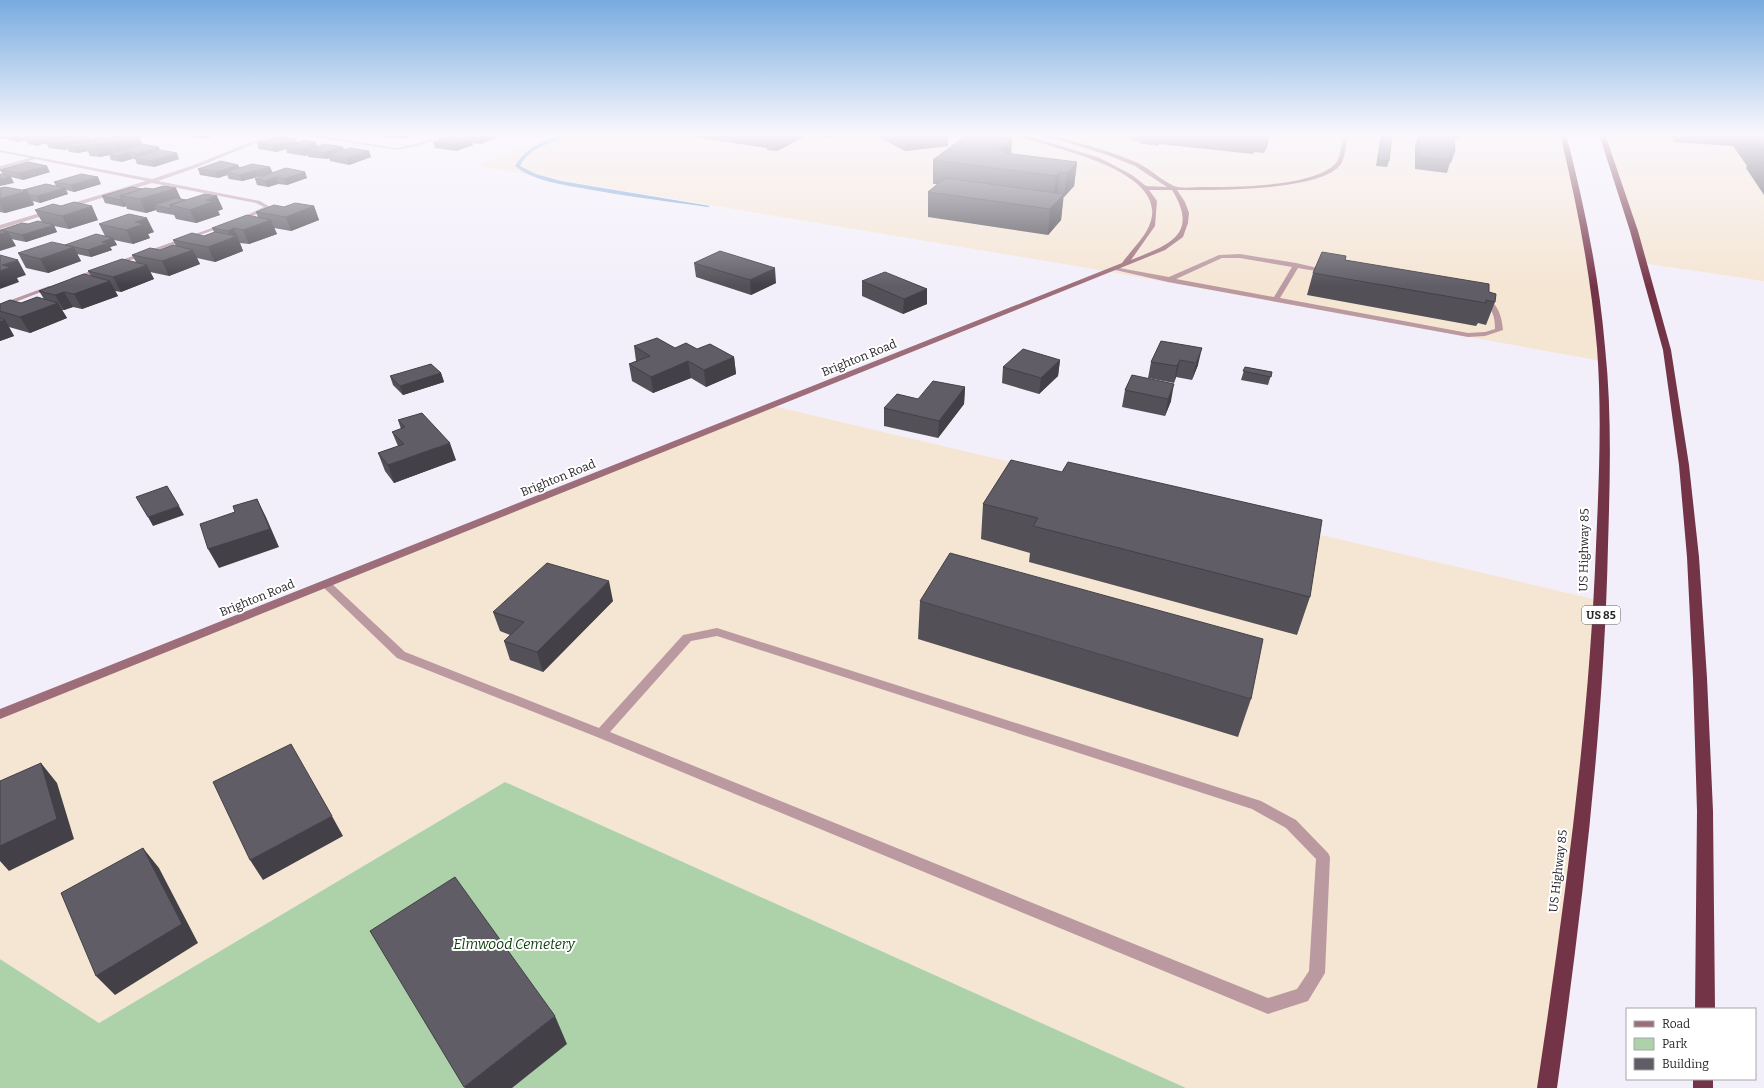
<svg xmlns="http://www.w3.org/2000/svg" width="1764" height="1088" font-family="Bitter,serif">
<style>
.commercial{fill:#f5e5d3}
.green{fill:#add2aa}
.lines{fill:none;stroke-linecap:round;stroke-linejoin:round}
.stream{fill:#709ed2;fill-rule:evenodd}
.lane{fill:#ba99a1;fill-rule:evenodd}
.street{fill:#ba99a1;fill-rule:evenodd}
.secondary{fill:#9d6e7a;fill-rule:evenodd}
.highway{fill:#743447;fill-rule:evenodd}
.wall{fill:#535058}
.shaded-wall{fill:#434147}
.building{fill:#605d66;stroke:#434147}
.labels{text-anchor:middle;dominant-baseline:central;stroke-width:4;stroke-linejoin:round;paint-order:stroke}
.shield{fill:#fff;stroke:#676668;stroke-width:1}
.shield-label{font-size:11px;font-weight:bold;fill:#262428}
.street-label{font-size:12px;fill:#262428;stroke:#fff}
.near-park-label{font-size:14px;font-style:italic;fill:#093e08;stroke:#fff}
</style>
<rect width="100%" height="100%" fill="#f3effa"/>
<path class="commercial" d="M556,134H1563L1585,235L1602,361L1088,268L476,166Z
M1602,134H1764V281L1642,263L1631,220Z
M773,406L1602,601L1547,1088H1186L505,782L99,1023L0,959V714Z"/>
<path class="green" d="M505,782L1186,1088H0V959L99,1023Z"/>
<g class="lines">
<path class="stream" d="M564,134H569C552,145 531,145 520,166L536,174L561,181L710,206L708,207C666,201 623,196 581,188C559,184 532,180 515,166C526,147 544,141 564,134Z"/>
<path class="lane" d="M1240,254L1296,263L1331,271L1328,273L1298,268L1280,298L1468,333L1485,332L1495,329C1495,315 1492,307 1480,301V299C1497,297 1502,317 1503,330L1485,336L1468,337L1168,282L1111,269L1114,267L1169,277L1219,255ZM1222,258H1240L1292,267L1274,297L1176,279Z
M326,581L330,582L405,652L599,728L683,635L717,628L1261,801L1296,820L1328,853L1330,857L1325,973L1308,1001L1268,1014L597,737L397,658L322,586L321,584ZM717,636L1252,809L1286,828L1316,859L1309,971L1297,989L1268,998L610,732L691,641Z"/>
<path class="street" d="M271,134H277L198,167L158,181L260,201L270,207L266,211L73,281L71,280V278L243,217L264,207L256,203L152,183L65,209L63,208V206L146,181L35,159L0,170V166L30,158L0,152V150L152,179L194,165Z
M297,134H307L396,148L415,144L444,134H450L418,146L396,150Z
M50,210L53,212L52,213L0,229V225Z
M49,286L54,287L0,308V304Z"/>
<path class="secondary" d="M1016,134H1022L1100,158L1132,175L1146,186L1167,187L1135,166L1110,156L1042,134H1048C1078,143 1109,150 1138,163C1150,169 1161,180 1174,186C1181,189 1195,187 1204,187C1234,187 1315,187 1336,163C1340,159 1342,141 1344,134H1348C1347,141 1345,158 1341,164C1321,192 1211,190 1177,190L1185,202L1189,213L1188,223L1183,237L1165,250L0,719V709L1122,263C1130,252 1144,238 1149,226C1171,177 1076,154 1044,144C1036,141 1023,139 1016,134ZM1149,190H1172C1200,235 1168,245 1131,260L1155,226L1157,201Z"/>
<path class="highway" d="M1560,134H1566C1584,204 1599,275 1605,347C1612,413 1610,479 1608,545C1604,727 1582,908 1557,1088H1537C1564,908 1589,728 1596,546C1599,480 1602,414 1597,348C1591,276 1577,204 1560,134Z
M1599,134H1605L1638,231L1671,350L1689,465L1699,557L1707,678L1713,811L1715,1009H1695L1697,811L1693,678L1687,557L1679,465L1663,350L1630,231Z
M1693,1079H1713V1088H1693Z"/>
</g>
<path class="wall" d="M0,134H74L75,135L89,137L90,139L143,145L160,150L179,159L154,167L137,164L135,159H132L121,162L111,160L109,155L100,157L90,156L88,151L78,153L69,152L68,149L64,150L49,148L46,143L37,146L28,144L26,140L18,142L8,140L7,138L3,139H0Z
M187,134H221L204,139L189,136Z
M361,134H419L403,139L385,137V134L377,136Z
M464,134H500H496L497,138L480,144L472,143L473,145L456,151L435,148L433,142L465,138Z
M665,134H801L802,138L777,151L767,150V148L678,135L675,137L666,135Z
M816,134H854L824,138Z
M872,134H948V146L905,151Z
M1127,134H1270L1267,147L1264,153L1254,152L1253,154L1159,144L1158,146L1139,143V141H1132V139L1126,138Z
M1419,134H1461L1460,139L1454,138L1455,151L1451,163H1450L1447,173L1415,169V145Z
M1670,134H1764V195L1746,168L1747,166L1733,146L1674,142Z
M1382,135L1389,161L1387,167L1376,166L1380,141Z
M257,143H297L317,147L344,150L369,151L371,157L349,165L330,161L329,158L326,159L308,157V155L305,156L287,153L286,149L276,152L259,149Z
M1011,154L1077,162L1074,186L1064,197H1063L1061,220L1048,235L928,217V192L938,184H933V160Z
M238,165L240,168L272,173L305,172L307,178L287,185L278,184L268,187L257,185L255,179L266,175L242,181L229,179L227,175L218,178L200,175L198,169Z
M0,170L50,172L23,180L11,177L14,183L3,175Z
M54,182L101,184L74,192L66,190L68,194L40,203L33,201L34,205L5,213L0,212V188L23,190L56,186Z
M132,187L181,199L223,209L218,211L220,215L196,223L176,219L174,215L157,212L156,210L146,213L127,209L126,206L124,207L105,203L102,196Z
M314,206L319,220L291,231L274,228L277,234L249,244L240,243L243,251L215,262L197,258L200,264L169,276L150,272L154,279L121,292L115,291L118,296L82,309L73,307L64,310H62L67,318L30,333L9,327L14,336L0,341V304L21,303L44,299L39,291L91,276L88,271L136,262L132,255L160,250L176,246L173,240L204,236L214,232L212,228L258,217L256,212L284,207Z
M35,210L98,220L69,229L54,226L57,232L26,242L11,239L16,246L0,230L42,222Z
M99,224L154,232L148,234L150,238L133,244L114,240L117,245L110,247L112,250L91,257L77,254L81,261L48,273L26,268L18,253L65,245L105,236Z
M1346,256L1345,260L1489,292L1495,302L1486,325L1478,323L1476,326L1307,295L1313,273Z
M694,263L776,283L751,295L696,277Z
M862,281L927,289V304L903,314L862,296Z
M1161,341L1198,365L1192,380L1176,377L1174,383L1148,378L1151,362Z
M634,346L675,348L697,349L734,357L736,374L706,387L691,378L653,393L632,381L629,364L636,361Z
M1060,360L1058,376L1039,394L1002,383L1003,367Z
M1245,367L1272,372L1268,385L1241,380Z
M441,373L444,382L403,395L393,385L390,376Z
M1132,375L1171,401L1165,416L1122,407L1125,390Z
M965,387L964,404L938,438L884,426V408L918,399Z
M398,420L456,460L394,483L385,471L378,453L398,446L392,432L401,429Z
M1011,460L1310,597L1297,635L1029,562L1030,553L981,539L983,504Z
M613,601L543,672L510,660L504,641L510,635L500,631L493,612Z
M920,601L1251,699L1238,737L918,639Z"/>
<path class="shaded-wall" d="M0,134H28L30,139L25,138L26,140L18,142L14,136L5,134L7,138L3,139Z
M33,134H58L45,137L47,142H46V143L37,146L33,140L35,139Z
M68,134H74L77,138L54,143L51,138Z
M202,134H221L204,139Z
M376,134H385L377,136Z
M402,134H419L403,139Z
M490,134H496L497,138L480,144L479,138Z
M674,134H677L678,135L675,137Z
M776,134H801L802,138L777,151Z
M824,134H854L824,138Z
M906,134H948V146L905,151Z
M1160,134H1161L1159,144L1158,146Z
M1269,134H1270L1267,147L1264,153Z
M1258,135L1254,152L1253,154L1257,136Z
M139,136L144,148L120,155L114,143L108,142L114,154H109V155L100,157L94,145L115,140Z
M89,137L92,143L84,144L88,151L78,153L75,147L66,146L68,149L64,150L61,144Z
M1012,138L1011,161L999,150Z
M296,139L298,145L285,147L286,149L276,152L274,146Z
M471,139L473,145L456,151L454,145Z
M316,142L318,148L306,150L307,155L305,156L302,149L307,145Z
M159,147L161,154L139,159L136,154Z
M343,147L345,153L328,155L329,158L326,159L324,153Z
M369,151L371,157L349,165L347,158Z
M129,152L132,159L121,162L118,156Z
M177,153L179,159L154,167L151,161Z
M1077,162L1074,186L1064,197L1067,173Z
M238,165L241,171L226,172L227,175L218,178L216,172Z
M47,166L50,172L23,180L19,173Z
M270,167L273,173L242,181L239,175Z
M305,172L307,178L287,185L284,179Z
M1060,172L1057,196L1053,201L1056,176Z
M10,176L14,183L0,186V179Z
M98,177L101,184L74,192L71,185Z
M276,177L278,184L268,187L265,181Z
M65,188L68,194L40,203L37,196Z
M176,188L182,201L154,205L156,210L146,213L140,199Z
M27,191L34,205L5,213L0,204V199Z
M1064,194L1061,220L1048,235L1050,209Z
M217,196L223,209L218,211L220,215L196,223L190,210L206,200Z
M121,200H122L126,206L124,207Z
M92,206L98,220L69,229L62,216Z
M314,206L319,220L291,231L286,217Z
M147,218L154,232L148,234L150,238L133,244L126,230L135,222Z
M271,220L277,234L249,244L243,230Z
M54,225L57,232L26,242L22,235Z
M234,228L243,251L215,262L208,247L231,239L228,231Z
M8,232L16,246L0,251V234Z
M113,238L117,245L110,247L112,250L91,257L88,250L102,242Z
M74,247L81,261L48,273L40,259Z
M193,250L200,264L169,276L162,261Z
M18,260L26,275L17,278L19,282L0,289V271L2,265Z
M147,265L154,279L121,292L113,277Z
M775,268L776,283L751,295L750,280Z
M110,281L118,296L82,309L74,294Z
M927,289V304L903,314L904,299Z
M64,292L73,307L64,310L55,295Z
M58,303L67,318L30,333L20,317Z
M5,320L14,336L0,341V322Z
M1202,348L1198,365L1192,380L1196,363Z
M734,357L736,374L706,387L704,370Z
M1060,360L1058,376L1039,394L1041,378Z
M1180,360L1176,377L1174,383L1177,366Z
M688,361L691,378L653,393L651,377Z
M441,373L444,382L403,395L400,386Z
M1174,384L1171,401L1165,416L1168,399Z
M965,387L964,404L938,438L939,421Z
M450,443L456,460L394,483L388,465Z
M257,499L266,517L279,547L219,568L208,549Z
M179,506L184,515L153,526L148,517Z
M609,581L613,601L543,672L537,652Z
M41,763L57,783L74,839L9,871L0,861V846Z
M332,816L343,836L263,880L250,860Z
M143,848L159,868L198,943L115,995L96,976Z
M555,1016L567,1044L512,1088H465L464,1087Z"/>
<path class="building" d="M5,134H23L14,136Z
M42,134H68L51,138L45,137L33,140L25,138Z
M74,134L89,137L61,144L46,142Z
M121,134L139,136L114,143L108,142L94,145L84,144Z
M470,134H490L479,138L464,136Z
M968,134H975L1012,138L999,150L1007,151L1005,153L1077,162L1067,173L1060,172L1056,176L933,160Z
M1232,134H1269L1268,136L1258,135L1257,136Z
M1419,134H1429L1432,136L1454,137L1455,151H1450L1451,160L1419,157Z
M1752,134H1764V153L1758,145H1761Z
M1382,135L1392,136L1389,161L1378,160Z
M279,136L296,139L274,146L257,143Z
M451,136L471,139L454,145L433,142Z
M99,137L106,138L84,144L85,145L75,147L66,146Z
M305,140L316,142L307,145L313,146L302,149L285,147Z
M142,144L159,147L136,154L129,152L118,156L109,154Z
M325,144L343,147L324,153L306,150Z
M350,148L369,151L347,158L328,155Z
M160,150L177,153L151,161L134,158Z
M221,161L238,165L216,172L198,169Z
M28,162L47,166L19,173L0,170Z
M252,164L270,167L239,175L226,172Z
M286,168L305,172L284,179L276,177L265,181L255,179Z
M0,174L10,176L0,179Z
M81,174L98,177L71,185L54,182Z
M945,178L1064,194L1050,209L928,192Z
M46,184L65,188L37,196L29,195L27,191L23,190Z
M164,186L176,188L140,199L120,196L145,188L153,189Z
M5,187L27,191L0,199V188Z
M132,187L142,189L120,196L122,200H121L102,196Z
M205,194L217,196L206,200L214,201L190,210L170,205Z
M176,198L186,200L170,205L171,209L154,205Z
M74,202L92,206L62,216L35,210L53,204L61,206Z
M295,203L314,206L286,217L256,212L274,205L284,207Z
M129,214L147,218L135,222L144,224L126,230L99,224Z
M247,215L271,220L243,230L234,228L228,231L212,228Z
M38,221L54,225L22,235L1,230L22,223L28,224Z
M0,230L8,232L0,234Z
M215,232L237,236L208,247L173,240L192,233L204,236Z
M96,234L113,238L102,242L108,243L88,250L65,245Z
M52,242L74,247L40,259L18,253Z
M173,245L193,250L162,261L132,255L150,248L160,250Z
M720,251L775,268L750,280L694,263Z
M1322,252L1346,256L1345,260L1489,284V292L1496,294L1495,302L1486,300V303L1313,273Z
M0,255L18,260L2,265L11,267L0,271Z
M122,259L147,265L113,277L88,271Z
M885,272L927,289L904,299L862,281Z
M84,274L110,281L74,294L64,292L55,295L39,291Z
M37,297L58,303L20,317L0,311V304L10,300L21,303Z
M0,318L5,320L0,322Z
M657,338L675,348L686,343L697,349L710,344L734,357L704,370L688,361L651,377L629,364L650,356L634,346Z
M1161,341L1202,348L1196,363L1180,360L1177,366L1151,362Z
M1023,349L1060,360L1041,378L1003,367Z
M431,364L441,373L400,386L390,376Z
M1245,367L1272,372L1271,377L1243,371Z
M1132,375L1174,384L1168,399L1125,390Z
M933,381L965,387L939,421L884,408L897,394L918,399Z
M422,413L450,443L388,465L378,453L404,444L392,432L405,427L398,420Z
M1011,460L1062,472L1068,462L1322,520L1310,597L1033,526L1038,518L983,504Z
M167,486L179,506L148,517L136,497Z
M257,499L270,529L208,549L200,524L235,512L233,506Z
M950,553L1263,639L1251,699L920,601Z
M547,563L609,581L537,652L504,641L524,622L493,612Z
M291,744L332,816L250,860L213,782Z
M41,763L57,819L0,846V781Z
M143,848L182,924L96,976L61,893Z
M455,877L555,1016L464,1087L370,931Z"/>
<linearGradient id="sky" x2="0" y2="1"><stop stop-color="#78abdf"/><stop offset="0.47" stop-color="#faf8fd"/><stop offset="1" stop-color="#faf8fd" stop-opacity="0"/></linearGradient>
<rect width="1764" height="286" fill="url(#sky)"/>
<g class="labels">
<rect class="shield" x="1582" y="606" width="38" height="18" rx="3"/>
<g class="shield-label">
<text x="1601" y="615">US 85</text>
</g>
<g class="street-label">
<text transform="translate(859 358) rotate(-22)">Brighton Road</text>
<text transform="translate(558 478) rotate(-22)">Brighton Road</text>
<text transform="translate(1584 550) rotate(-89)">US Highway 85</text>
<text transform="translate(257 598) rotate(-22)">Brighton Road</text>
<text transform="translate(1558 871) rotate(-83)">US Highway 85</text>
</g>
<g class="near-park-label">
<text x="514" y="944">Elmwood Cemetery</text>
</g>
</g>
<rect x="1626" y="1008" width="130" height="72" fill="#ffffff" stroke="#a8a7a9"/>
<rect x="1634" y="1021" width="20" height="6" fill="#9d6e7a" stroke="#a8a7a9"/>
<text x="1662" y="1028" font-size="12" fill="#262428">Road</text>
<rect x="1634" y="1038" width="20" height="12" fill="#add2aa" stroke="#a8a7a9"/>
<text x="1662" y="1048" font-size="12" fill="#262428">Park</text>
<rect x="1634" y="1058" width="20" height="12" fill="#605d66" stroke="#a8a7a9"/>
<text x="1662" y="1068" font-size="12" fill="#262428">Building</text>
</svg>
